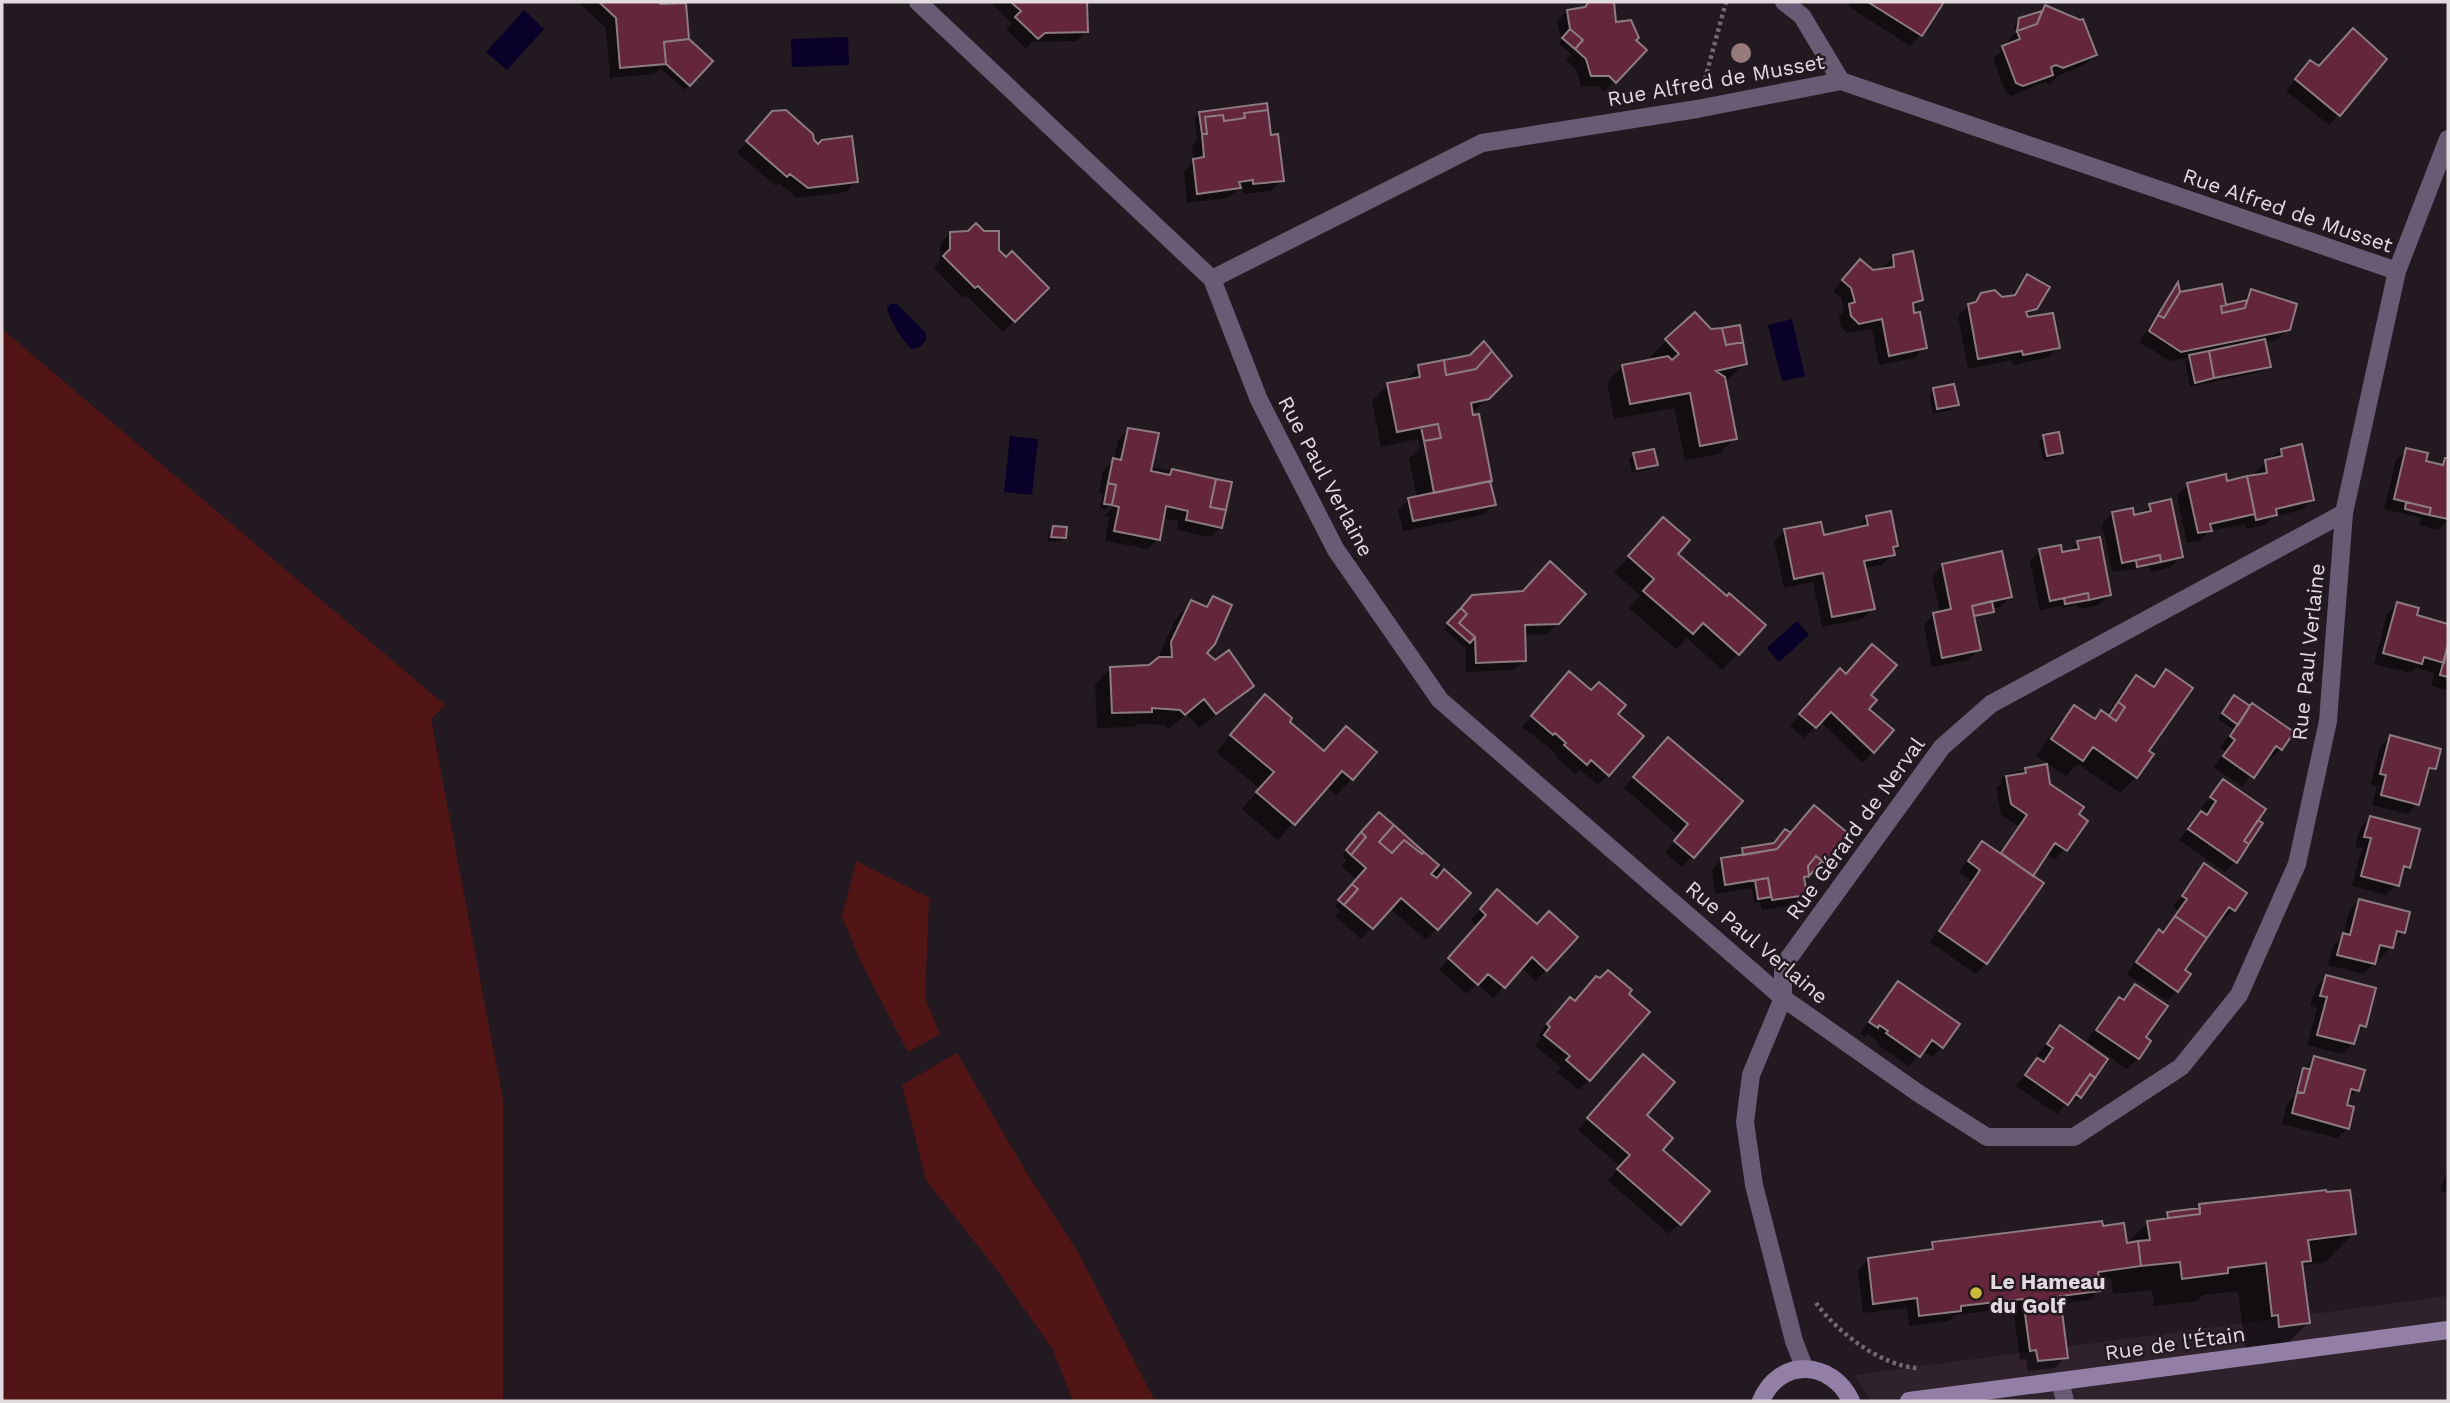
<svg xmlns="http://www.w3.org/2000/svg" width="2450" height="1403" font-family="'Work Sans',sans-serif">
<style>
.built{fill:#30222d}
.green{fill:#511515}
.water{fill:#09002a}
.shadow{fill:#0007}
.building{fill:#63263c;stroke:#8c7c80;stroke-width:2}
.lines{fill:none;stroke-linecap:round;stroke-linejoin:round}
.path{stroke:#726a70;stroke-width:4.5;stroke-dasharray:3.5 3.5;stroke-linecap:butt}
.lane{stroke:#685b73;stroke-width:18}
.street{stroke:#685b73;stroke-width:18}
.secondary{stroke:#937ea5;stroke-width:18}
.tree{fill:#967a7c}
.poi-dot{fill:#cdb938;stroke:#231921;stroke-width:2.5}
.labels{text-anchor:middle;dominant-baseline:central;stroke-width:5;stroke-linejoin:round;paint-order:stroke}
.street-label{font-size:21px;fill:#e1dadf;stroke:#231921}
.poi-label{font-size:21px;font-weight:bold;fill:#e1dadf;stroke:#231921;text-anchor:start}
</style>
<rect width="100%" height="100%" fill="#231921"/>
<path class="built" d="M2448,1296V1401H1872L1854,1375Z"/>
<path class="green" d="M2,329L445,705L431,719L503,1101V1401H2Z
M856,861L929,898L925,998L940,1034L908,1052L862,964L842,917Z
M957,1053L1026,1172L1079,1254L1155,1401H1073L1053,1350L1000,1274L926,1180L902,1085Z"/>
<path class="water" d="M524,10L544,29L507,70L486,52Z
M848,37L849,65L792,67L791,39Z
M890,304H897L926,333V340L920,347L912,349C904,343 888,317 887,308Z
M1792,319L1805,376L1782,381L1768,325Z
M1010,436L1038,439L1032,495L1004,492Z
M1797,621L1809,635L1779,662L1767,648Z"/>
<path class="shadow" d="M578,2H656L687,40L710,62L685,90L660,68L654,74L610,78L606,28Z
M990,2H1086L1087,31L1076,41L1032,42L1026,49L1006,29L1012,23Z
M1591,2H1612L1615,24L1645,51L1604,92L1599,86H1581L1576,69L1566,61L1571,54L1559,44L1561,40L1557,22L1567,11L1584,9Z
M1851,2H1942L1920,35L1910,46L1848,6Z
M2046,7L2095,55L2084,65L2057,76L2050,85L2044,82L2012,96L2006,93L1993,58L2008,46L2007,43L2013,34L2031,28V24L2014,30L2015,25L2020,19L2038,14Z
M2310,62L2319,67L2339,114L2329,125L2286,91Z
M1200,113L1269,137L1282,180L1271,191L1243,194V190L1236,191L1228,198L1187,203L1184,171L1194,161L1192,146L1197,141L1195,118Z
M762,124L812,141L856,181L846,192L797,198L779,183L776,186L737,153Z
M950,233L997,251L1046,288L1003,332L966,295L963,298L934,268L940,261V244Z
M1893,257L1921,300L1912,309L1925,347L1915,358L1879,365L1872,329L1848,333L1841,327L1839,316L1844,311L1841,298L1833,291L1850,272L1883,270V267Z
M2027,276L2035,308L2024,320L2058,347L2047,358L2013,365L2012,360L1968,369L1958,316L1982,294L2001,299L2011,296Z
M2174,289L2179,294L2225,307L2240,303L2252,291L2288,329L2277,340L2264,342L2269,366L2264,371L2190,387L2185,362L2189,358L2170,361L2139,342Z
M1667,340L1745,363L1729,379L1724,381L1735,438L1719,454L1685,460L1674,408L1614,419L1607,382L1623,366L1655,360L1651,356Z
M1419,367L1510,376L1471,414L1494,505L1483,515L1403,531L1398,510L1409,499L1417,498L1409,459L1420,448L1418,439L1381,447L1372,401L1388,385L1404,382Z
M1934,390L1957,405L1952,410L1933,413L1929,395Z
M1129,429L1149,471L1153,467L1230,483L1221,527L1210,537L1177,530L1178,521L1162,518L1158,539L1148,549L1105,541L1109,517L1104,516L1117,503H1112L1104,511V509L1100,508L1103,494L1099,493L1103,471L1114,460L1118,440Z
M2044,437L2061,452L2056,457L2043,460L2039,442Z
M2281,450L2312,500L2302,510L2273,517L2265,525L2246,529L2245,524L2209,531L2200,541L2187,543L2177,495L2188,484L2226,483L2256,477L2255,472Z
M2407,450L2424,462L2439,466L2446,460H2448V520L2438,530L2419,525L2421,518L2384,509L2396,460Z
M1634,455L1656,464L1651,469L1632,473L1629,459Z
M2150,506L2181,557L2171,567L2151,572L2150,567L2112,572L2102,524L2112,514L2133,517L2141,515Z
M1867,517L1897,546L1892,550L1893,554L1882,565L1864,568L1873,608L1862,619L1822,627L1813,582L1784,588L1774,541L1785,531L1823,537L1857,528Z
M1053,527L1064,537L1060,542L1048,541L1049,532Z
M1647,535L1676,554L1738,654L1722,670L1687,638L1676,649L1629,608L1640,595L1614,573Z
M2078,543L2109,595L2099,605L2079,609L2078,605L2061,608L2060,606L2040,610L2030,561L2040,551L2061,555L2068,553Z
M1943,565L2010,597L2000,607L1992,609L1989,614V611L1965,616L1966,620L1989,615L1973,619L1979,649L1968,660L1932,667L1924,625L1934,614L1940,613L1932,576Z
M1522,593L1558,623L1547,634L1524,635L1525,660L1514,670L1466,672L1465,645L1464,647L1444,629L1452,619Z
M1213,599L1204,654L1251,685L1236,701L1199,728L1187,714L1168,729L1164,725L1138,724L1134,727L1097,728L1095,684L1111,668L1150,667L1156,662L1176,618L1192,602L1204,607Z
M2397,604L2415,617L2448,625V690L2431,686L2434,673L2416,668L2410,673L2374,664L2387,614Z
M2166,671L2147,751L2136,777L2120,793L2078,764L2066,776L2036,756L2059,723L2075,707L2093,720L2101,712L2106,716L2121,693L2136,678L2150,687Z
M1829,681L1868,695L1867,709L1891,731L1863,763L1820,721L1804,738L1790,726Z
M1559,684L1615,714L1608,775L1598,785L1580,770L1575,774L1555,756L1557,754L1522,727Z
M1265,697L1287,722L1352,779L1336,795L1326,786L1278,840L1242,809L1260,789L1216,752Z
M2230,702L2281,749L2270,759L2266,756L2242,787L2214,767L2225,751L2220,748L2233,729L2218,719Z
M2391,737L2434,768L2424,778L2417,804L2407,814L2372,805L2377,786L2371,784L2380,747Z
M1658,749L1741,802L1682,867L1665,853L1679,836L1624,788Z
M2046,766L2048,785L2086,821L2055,860L2045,854L2030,876L1986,963L1976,974L1930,942L1971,881L1959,872L1972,853L1983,843L1999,854L2018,826L2001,815L1996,788L2002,783L2001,779L2006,774Z
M2223,781L2235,862L2225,872L2179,840L2201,813L2205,816L2207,812L2201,808Z
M1814,807L1820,862L1824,864L1815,873L1812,871L1803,880L1805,894L1794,905L1762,910L1760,902L1754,903L1752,888L1715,894L1712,870L1722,859L1739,857L1743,849L1773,845L1790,834Z
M2370,818L2408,867L2400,875L2397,885L2386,895L2352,886L2362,848L2355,847L2360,828Z
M1393,826L1469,893L1426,940L1390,908L1361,939L1335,916L1340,910L1335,906L1357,880L1341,866L1347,860L1342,856L1352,844Z
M2204,865L2234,910L2223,920L2219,918L2182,970L2177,991L2167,1001L2127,974L2148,942L2159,932L2161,933L2178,910L2173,907L2194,876Z
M2360,900L2403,932L2381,958L2375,956L2374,964L2363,974L2328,965L2333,946L2343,936L2349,911Z
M1487,902L1537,926L1575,937L1536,981L1521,967L1493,998L1477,984L1467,994L1439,970L1477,926L1471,920Z
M2326,977L2364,1026L2355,1035L2353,1044L2342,1054L2307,1045L2317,1008L2310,1006L2316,987Z
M1898,983L1942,1047L1932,1057L1922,1051L1908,1066L1877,1044L1878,1042L1868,1034L1866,1037L1860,1033L1888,994Z
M2136,986L2143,1038L2138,1058L2127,1069L2087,1041L2109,1009L2120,999L2122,1001Z
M1574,1002L1589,1080L1579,1090L1557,1072L1561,1067L1535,1046L1541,1038L1538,1035L1560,1009Z
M2060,1027L2106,1059L2080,1097L2075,1101L2071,1099L2057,1114L2016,1086L2038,1060L2041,1062L2044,1059L2037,1055Z
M2315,1058L2357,1090L2347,1100L2348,1128L2337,1138L2282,1124L2287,1104L2295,1096H2294L2299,1074Z
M1633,1067L1645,1115L1660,1150L1680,1223L1669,1234L1608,1181L1620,1166L1578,1130Z
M2448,1166V1193L2441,1191Z
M2200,1205L2354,1233L2325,1262L2305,1265L2301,1268L2308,1323L2279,1351L2246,1355L2238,1291L2203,1295L2197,1301L2154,1306L2152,1290L2113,1294L2111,1278L2098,1280L2099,1290L2089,1300L2059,1304L2066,1357L2055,1368L2028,1371L2026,1359L2020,1360L2013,1308L1955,1315L1949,1321L1909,1326L1907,1308L1863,1313L1858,1270L1868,1260L1925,1252L1933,1244L2102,1228L2125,1245L2148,1223L2161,1221L2168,1213L2196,1210Z"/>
<path class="building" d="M599,2H658L661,4L686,3L689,39L664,42L666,64L620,68L616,18Z
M1011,2H1087L1088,32L1045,33L1038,39L1015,17L1021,11Z
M1589,2H1614L1616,22L1631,20L1639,38L1636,40L1647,50L1616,83L1609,76H1591L1586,59L1575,49L1583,40L1570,29L1567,10L1585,7Z
M1868,2H1944L1922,36Z
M2045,5L2080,20L2083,19L2097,55L2063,68L2056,65L2051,67L2053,75L2023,86L2016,83L2002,46L2020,39L2017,31L2037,24Z
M2042,11L2037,24L2017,31L2019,18Z
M2353,28L2387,59L2340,116L2295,79L2310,60L2319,66Z
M1570,29L1583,40L1575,49L1562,38Z
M689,39L713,61L690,86L666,64L664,42Z
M1267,103L1268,110L1244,113L1245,118L1224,121L1223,115L1205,117L1207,134H1202L1199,112Z
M786,110L813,134L814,140L818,144L822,140L852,136L858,182L808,188L790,174L787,177L746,141L772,111Z
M1268,110L1271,135L1278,134L1284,181L1253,184V180L1239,182L1241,188L1197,194L1193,159L1204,157L1202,134H1207L1205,117L1223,115L1224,121L1245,118L1244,113Z
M976,223L984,231H999V250L1006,257L1012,251L1049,288L1015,322L978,286L975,288L943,256L950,249V232L968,231Z
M1913,251L1923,300L1913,303L1914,313L1920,312L1927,348L1889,356L1882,319L1859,324L1851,316L1849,304L1855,302L1851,288L1842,280L1860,259L1873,270L1894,267L1893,255Z
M2027,274L2050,287L2037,309L2026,312L2028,317L2053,313L2060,348L2023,355L2022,351L1978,359L1968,304L1976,302L1981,293L1995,290L2002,297L2015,295Z
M2178,282L2180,292L2164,318L2158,315Z
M2222,284L2226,305L2221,306L2222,313L2245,308L2251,289L2297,304L2290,330L2181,352L2149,331L2158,315L2164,318L2180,292Z
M2247,300L2245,308L2222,313L2221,306Z
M1695,312L1711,329L1722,328L1726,345L1743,342L1747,364L1716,371L1725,377L1737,439L1700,446L1690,393L1630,404L1622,365L1668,356L1672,360L1679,354L1665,339Z
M1740,325L1743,342L1726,345L1722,328Z
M2265,339L2271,367L2214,378L2209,351Z
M1484,341L1492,351L1476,369L1446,375L1444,360L1470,355Z
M1492,351L1512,376L1489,399L1471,403L1473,415L1479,414L1492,481L1434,493L1424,441L1441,438L1438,424L1397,432L1387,383L1420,377L1418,365L1444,360L1446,375L1476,369Z
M2209,351L2214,378L2195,383L2189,355Z
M1954,384L1959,405L1937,409L1933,388Z
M1438,424L1441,438L1424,441L1421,427Z
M1128,428L1159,433L1151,471L1170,475L1172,469L1216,479L1210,507L1226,510L1222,528L1186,520L1188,511L1166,506L1160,540L1114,531L1119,507L1112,505L1116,485L1108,483L1113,458L1121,460Z
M2059,432L2063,453L2047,456L2043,435Z
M2302,444L2314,500L2276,509L2277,515L2256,520L2247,476L2267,473L2265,460L2282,456L2281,449Z
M2406,448L2428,453L2426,461L2443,465L2445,458H2448V519L2429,515L2431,508L2394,499Z
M1654,449L1658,465L1637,469L1633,453Z
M2226,474L2227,481L2247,476L2255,514L2210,524L2212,531L2198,533L2187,483Z
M1216,479L1232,482L1226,510L1210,507Z
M1490,481L1496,505L1413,521L1408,498Z
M1108,483L1116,485L1112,505L1104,504Z
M2171,499L2183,557L2161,562L2160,555L2122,563L2112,512L2133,508L2134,515L2151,511L2149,504Z
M2406,502L2431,508L2429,515L2405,509Z
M1891,511L1898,546L1893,547L1895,555L1864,561L1875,609L1832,617L1823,573L1794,579L1784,529L1821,522L1824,535L1868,525L1866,516Z
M1663,517L1690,540L1678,554L1727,596L1729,593L1766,625L1739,655L1703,623L1693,634L1643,591L1654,579L1628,556Z
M1053,526L1067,527L1066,538L1051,537Z
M2100,537L2111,595L2089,600L2088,593L2050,601L2039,549L2061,545L2062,552L2079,549L2077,541Z
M2002,551L2012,597L1972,606L1981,650L1942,658L1933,613L1951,609L1942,564Z
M2160,555L2161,562L2137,567L2136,560Z
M1550,561L1586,594L1559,624L1525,625L1526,661L1476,663L1475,637L1459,623L1467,614L1461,608L1472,595L1523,591Z
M2088,593L2089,600L2065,604L2064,598Z
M1213,596L1232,605L1215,644L1207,653L1215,660L1229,650L1254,686L1216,714L1204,699L1185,715L1180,710L1152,708V712L1112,713L1110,667L1149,665L1159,657H1172L1171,642L1191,600L1207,607Z
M1992,601L1994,612L1974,616L1972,606Z
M2397,602L2419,608L2417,615L2448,624V644L2444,663L2424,657L2422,664L2383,653Z
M1461,608L1467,614L1459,623L1475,637L1470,643L1447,623Z
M1872,644L1897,665L1871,695L1877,700L1869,709L1894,730L1874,753L1831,712L1816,728L1799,714L1840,668L1846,674Z
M2448,644V677L2440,675Z
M2166,669L2193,688L2149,751L2154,754L2137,778L2093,747L2083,761L2051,739L2074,705L2095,719L2101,710L2116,721L2125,707L2118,702L2136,675L2154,687Z
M1569,671L1591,690L1599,682L1626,705L1618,714L1644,736L1609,776L1591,760L1587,765L1564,745L1566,743L1555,733L1553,735L1531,716Z
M1265,694L1292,718L1290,722L1324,751L1346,726L1377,752L1353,780L1342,771L1295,825L1256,792L1274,772L1230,735Z
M2234,695L2250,706L2238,725L2222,713Z
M2118,702L2125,707L2116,721L2109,716Z
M2252,703L2294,732L2282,750L2276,746L2254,778L2223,756L2235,740L2230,736Z
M2390,735L2441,749L2436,769L2429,768L2419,805L2381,795L2386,775L2380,774Z
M1668,737L1743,801L1694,858L1674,841L1688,824L1633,777Z
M2047,764L2050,784L2084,807L2079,814L2088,821L2067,851L2055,843L2033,876L2001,853L2027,815L2011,804L2006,776L2026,773L2025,768Z
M2223,779L2266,809L2244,841L2249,844L2237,863L2188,829L2201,811L2207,815L2216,801L2210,797Z
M1814,805L1850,835L1826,864L1816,856L1808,866L1809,876L1804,877L1807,895L1772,900L1768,878L1725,885L1721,858L1777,849Z
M1379,812L1394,825L1379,842L1392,853L1404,840L1422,854L1424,852L1439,865L1431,874L1437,878L1444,869L1471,893L1438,930L1401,898L1373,929L1344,905L1358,889L1352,884L1366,868L1351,855L1366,837L1361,832Z
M2370,816L2420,829L2410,868L2404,866L2399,886L2361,876L2371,838L2364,837Z
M2258,820L2263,823L2249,844L2244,841Z
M1394,825L1424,852L1422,854L1404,840L1392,853L1379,842Z
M1785,829L1791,833L1777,849L1743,855L1742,848L1774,843Z
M1361,832L1366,837L1351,855L1346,850Z
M1982,841L2044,883L1987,964L1939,931L1980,870L1968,861Z
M1816,856L1822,861L1809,876L1808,866Z
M2204,863L2247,893L2235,911L2229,907L2207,938L2175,916L2187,899L2182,896Z
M1768,878L1771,897L1758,899L1755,880Z
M1352,884L1358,889L1344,905L1338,900Z
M1497,889L1537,924L1549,911L1578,937L1547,971L1532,957L1505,988L1488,974L1478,985L1448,958L1486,915L1480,909Z
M2359,899L2410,912L2405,933L2397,931L2393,948L2380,945L2375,964L2337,955L2343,933L2350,935Z
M2175,916L2207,938L2185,970L2191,974L2178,992L2136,962L2159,929L2163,933Z
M1608,970L1632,990L1629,994L1650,1012L1590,1081L1566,1060L1570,1056L1544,1035L1550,1027L1547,1024L1570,997L1575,1001L1596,976L1600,978Z
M2326,975L2376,988L2366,1027L2360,1025L2354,1044L2317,1035L2327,997L2320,996Z
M1898,981L1960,1024L1943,1048L1932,1040L1920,1057L1886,1033L1888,1031L1879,1025L1878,1028L1869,1022Z
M2135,984L2168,1006L2146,1037L2151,1041L2139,1059L2096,1030L2119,997L2124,1000Z
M2060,1025L2108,1059L2095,1078L2090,1074L2068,1105L2025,1075L2037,1058L2044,1062L2053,1048L2047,1044Z
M1643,1054L1675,1082L1647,1115L1673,1138L1663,1150L1710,1191L1681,1225L1617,1169L1630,1155L1587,1118Z
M2314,1056L2365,1070L2359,1091L2351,1089L2347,1105L2354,1107L2349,1129L2292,1113L2297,1092L2304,1093Z
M2303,1068L2310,1069L2304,1093L2297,1092Z
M2090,1074L2095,1078L2081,1098L2076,1094Z
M2326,1190L2327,1192L2350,1190L2356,1234L2308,1240L2311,1261L2302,1262L2310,1323L2279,1327L2278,1315L2272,1316L2266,1263L2228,1268V1273L2182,1279L2180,1262L2141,1266L2138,1241L2150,1240L2147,1221L2200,1214L2199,1204Z
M2200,1208V1214L2168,1218L2167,1212Z
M2102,1221L2103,1226L2124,1223L2127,1243L2138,1241L2141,1266L2098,1272L2101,1291L2060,1296L2068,1358L2038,1361L2036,1350L2030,1351L2023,1299L1961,1306V1311L1919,1316L1917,1298L1873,1304L1868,1258L1933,1249L1932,1242Z"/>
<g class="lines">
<path class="path" d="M1705,79L1726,2
M1816,1303C1837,1332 1881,1366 1918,1368"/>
<path class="lane" d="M2060,1381L2065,1401"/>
<path class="street" d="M918,2L1212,279L1259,400L1336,550L1440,700L1783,998L1918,1093L1987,1137H2074L2181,1067L2239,995L2297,864L2328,721L2344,513L2397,271L2448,139
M1784,2L1802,16L1841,81
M1212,279L1482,143L1697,109L1841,81L2397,271
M1805,1369L1794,1341L1754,1185L1745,1122L1751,1075L1783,998V966L1942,747L1991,704L2344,513"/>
<path class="secondary" d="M1761,1401C1779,1357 1832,1360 1851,1401
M1909,1401L2448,1330"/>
</g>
<circle class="tree" cx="1741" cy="53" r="10"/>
<circle class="poi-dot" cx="1976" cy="1293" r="7"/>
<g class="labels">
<g class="street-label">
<text transform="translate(1716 80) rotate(-10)">Rue Alfred de Musset</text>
<text transform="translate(2288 210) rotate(19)">Rue Alfred de Musset</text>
<text transform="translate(1326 476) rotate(62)">Rue Paul Verlaine</text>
<text transform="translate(2308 652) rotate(-84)">Rue Paul Verlaine</text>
<text transform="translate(1855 828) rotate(-54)">Rue Gérard de Nerval</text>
<text transform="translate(1757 942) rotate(40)">Rue Paul Verlaine</text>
<text transform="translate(2175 1343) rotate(-8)">Rue de l'Étain</text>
</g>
<g class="poi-label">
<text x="1990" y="1281">Le Hameau<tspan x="1990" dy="24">du Golf</tspan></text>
</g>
</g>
<rect width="2450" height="1403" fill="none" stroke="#e1dadf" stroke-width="7"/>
</svg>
